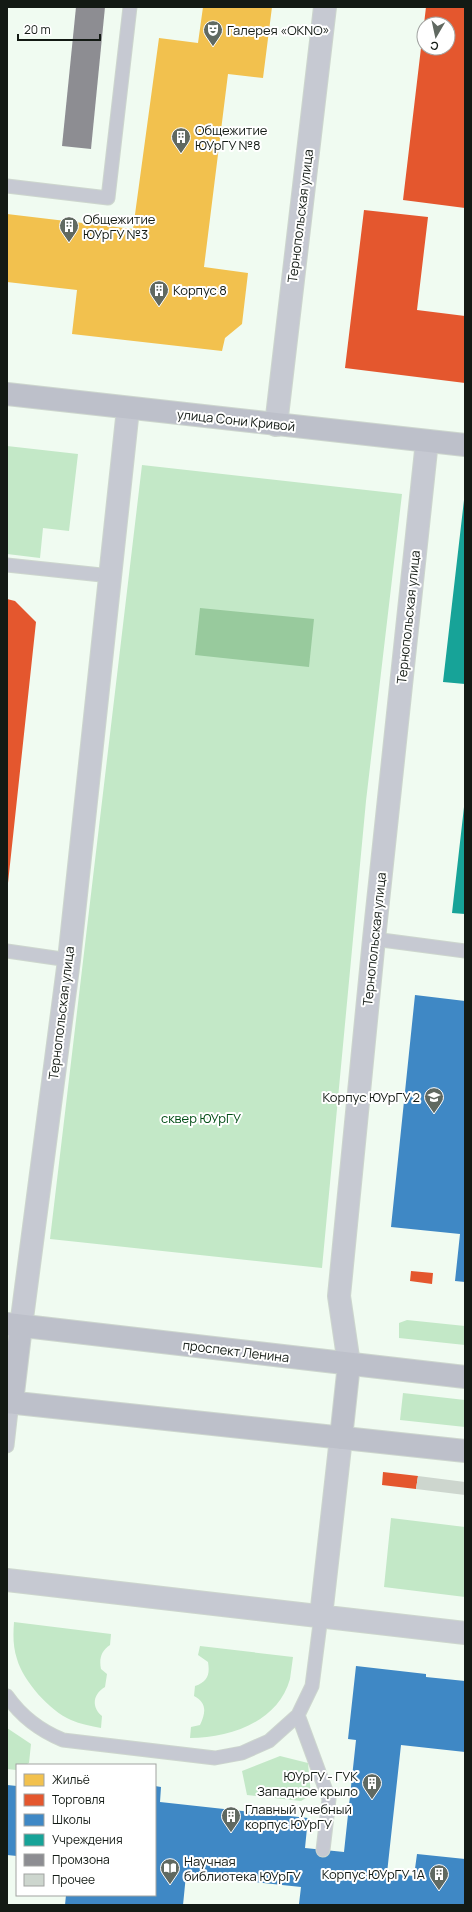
<svg xmlns="http://www.w3.org/2000/svg" width="472" height="1912" font-family="Manrope,sans-serif">
<style>
.green{fill:#c3e8c7}
.water{fill:#98ca9d}
.homes{fill:#f2c14e}
.shops{fill:#e4572e}
.schools{fill:#3f88c5}
.public{fill:#17a398}
.industry{fill:#8d8d92}
.building{fill:#cdd6ce}
.lines{fill:none;stroke-linecap:round;stroke-linejoin:round}
.lane-casing{stroke:#cdd6ce;stroke-width:15}
.street-casing{stroke:#cdd6ce;stroke-width:24}
.secondary-casing{stroke:#cdd6ce;stroke-width:24}
.lane{stroke:#c6c9d2;stroke-width:13}
.street{stroke:#c6c9d2;stroke-width:22}
.secondary{stroke:#bdc0ca;stroke-width:22}
.labels{text-anchor:middle;dominant-baseline:central;stroke-width:4;stroke-linejoin:round;paint-order:stroke}
.poi-label{font-size:13px;fill:#131a14;stroke:#fff;text-anchor:start}
.street-label{font-size:13px;fill:#131a14;stroke:#fff}
.park-label{font-size:13px;fill:#004d15;stroke:#fff}
</style>
<rect width="100%" height="100%" fill="#f0fbf1"/>
<path class="green" d="M7,446L78,454L69,531L43,528L40,558L7,554Z
M142,465L402,494L366,801L322,1268L50,1239Z
M407,1320L465,1326V1345L399,1338V1323Z
M403,1393L465,1400V1427L400,1420Z
M391,1518L465,1527V1597L384,1587Z
M14,1622L111,1634L110,1645C101,1651 99,1659 101,1669L107,1674L105,1687C93,1694 91,1707 102,1716L101,1728C91,1726 80,1724 71,1720C50,1711 23,1681 17,1659C13,1647 13,1635 14,1622Z
M200,1646L293,1657C292,1664 291,1672 290,1679C278,1722 230,1738 190,1738L191,1727L200,1725C206,1712 207,1703 194,1696L195,1686C208,1682 210,1674 208,1662L198,1655Z
M7,1728L31,1744L29,1763L25,1765H17L16,1770L7,1769Z
M280,1756L308,1763L311,1795L301,1801L247,1795L242,1771Z"/>
<path class="water" d="M200,608L314,619L309,667L195,655Z"/>
<path class="homes" d="M203,7H272L263,78L228,74L204,267L248,273L242,324L225,338L222,351L72,334L77,290L7,282V214L133,229L159,38L198,43Z"/>
<path class="shops" d="M426,7H465V208L403,200L423,31L424,48H448V24H424Z
M364,210L428,217L417,310L465,316V383L345,368Z
M7,599L15,601L36,622L8,883Z
M411,1271L433,1273L432,1284L410,1281Z
M383,1472L418,1476L416,1489L382,1485Z"/>
<path class="schools" d="M415,995L465,1001V1282L455,1281L460,1234L391,1227Z
M356,1666L426,1674V1677L465,1681V1752L401,1745L387,1873L414,1876L417,1854L465,1859V1905H310L299,1904L301,1887L186,1875L183,1905H65L66,1895H155V1786L161,1787L160,1802L308,1818L305,1848L344,1852L356,1740L348,1739Z
M7,1785L17,1786V1856L7,1855Z"/>
<path class="public" d="M464,500H465V684L443,682Z
M464,807H465V914L452,913Z"/>
<path class="industry" d="M76,7H105L91,149L62,146Z"/>
<path class="building" d="M418,1476L465,1482V1495L416,1489Z"/>
<g class="lines">
<g class="lane-casing">
<path id="lane" d="M7,186L108,198L130,7
M7,565L111,576
M374,939L465,951
M7,951L69,960
M7,1446L12,1402
M7,1696C21,1716 41,1731 63,1740L215,1758L242,1753L269,1741L298,1715L312,1686L321,1616
M298,1715L329,1799L323,1850"/>
</g>
<g class="street-casing">
<path id="street" d="M276,425L325,7
M21,1326L69,960L128,409
M349,1364L339,1296L374,939L427,441
M7,1580L465,1633
M321,1616L341,1438"/>
</g>
<g class="secondary-casing">
<path id="secondary" d="M7,394L465,445
M7,1324L465,1377
M7,1402L465,1451
M12,1402L21,1326
M341,1438L349,1364"/>
</g>
<use href="#lane" class="lane"/>
<use href="#street" class="street"/>
<use href="#secondary" class="secondary"/>
</g>
<defs>
<g id="theatre-pin" transform="scale(1)"><path d="M0 17L-7.5 6A9.5 9.5 0 1 1 7.5 6Z" fill="#606961" stroke="#fff"/><path d="M-5-5.5Q0-4 5-5.5V0Q5 5 0 6Q-5 5-5 0ZM-3.3-2.5H-1v1.5H-3.3ZM1-2.5H3.3v1.5H1ZM-2.8 1Q0 5.5 2.8 1Z" fill="#fff"/></g>
<g id="building-pin" transform="scale(1)"><path d="M0 17L-7.5 6A9.5 9.5 0 1 1 7.5 6Z" fill="#606961" stroke="#fff"/><path d="M-4-6H4V6H1V3H-1V6H-4ZM-2.5-4.3h1.7v1.8h-1.7ZM.8-4.3h1.7v1.8H.8ZM-2.5-1h1.7V.8h-1.7ZM.8-1h1.7V.8H.8Z" fill="#fff"/></g>
<g id="university-pin" transform="scale(1)"><path d="M0 17L-7.5 6A9.5 9.5 0 1 1 7.5 6Z" fill="#606961" stroke="#fff"/><path d="M0-5L7-2L0 1L-7-2ZM-4 1L0 2.5L4 1V4Q0 6-4 4Z" fill="#fff"/></g>
<g id="library-pin" transform="scale(1)"><path d="M0 17L-7.5 6A9.5 9.5 0 1 1 7.5 6Z" fill="#606961" stroke="#fff"/><path d="M-6-4Q-3-5.5-.7-3.5V5Q-3 3-6 4ZM6-4Q3-5.5 .7-3.5V5Q3 3 6 4Z" fill="#fff"/></g>
</defs>
<g fill-rule="evenodd">
<use href="#theatre-pin" x="213" y="30"/>
<use href="#building-pin" x="181" y="137"/>
<use href="#building-pin" x="69" y="226"/>
<use href="#building-pin" x="159" y="290"/>
<use href="#university-pin" x="434" y="1097"/>
<use href="#building-pin" x="372" y="1783"/>
<use href="#building-pin" x="231" y="1816"/>
<use href="#library-pin" x="170" y="1868"/>
<use href="#building-pin" x="439" y="1874"/>
</g>
<g class="labels">
<g class="poi-label">
<text x="227" y="30">Галерея «OKNO»</text>
<text x="195" y="130">Общежитие<tspan x="195" dy="15">ЮУрГУ №8</tspan></text>
<text x="83" y="219">Общежитие<tspan x="83" dy="15">ЮУрГУ №3</tspan></text>
<text x="173" y="290">Корпус 8</text>
<text x="420" y="1097" text-anchor="end">Корпус ЮУрГУ 2</text>
<text x="358" y="1776" text-anchor="end">ЮУрГУ - ГУК<tspan x="358" dy="15">Западное крыло</tspan></text>
<text x="245" y="1809">Главный учебный<tspan x="245" dy="15">корпус ЮУрГУ</tspan></text>
<text x="184" y="1861">Научная<tspan x="184" dy="15">библиотека ЮУрГУ</tspan></text>
<text x="425" y="1874" text-anchor="end">Корпус ЮУрГУ 1А</text>
</g>
<g class="street-label">
<text transform="translate(300 216) rotate(-83)">Тернопольская улица</text>
<text transform="translate(236 420) rotate(6)">улица Сони Кривой</text>
<text transform="translate(408 617) rotate(-84)">Тернопольская улица</text>
<text transform="translate(374 939) rotate(-84)">Тернопольская улица</text>
<text transform="translate(61 1013) rotate(-83)">Тернопольская улица</text>
<text transform="translate(236 1351) rotate(7)">проспект Ленина</text>
</g>
<g class="park-label">
<text x="201" y="1118">сквер ЮУрГУ</text>
</g>
</g>
<rect width="472" height="1912" fill="none" stroke="#131a14" stroke-width="16"/>
<rect x="16" y="1764" width="140" height="132" fill="#ffffff" stroke="#a1a3a1"/>
<rect x="24" y="1774" width="20" height="12" fill="#f2c14e" stroke="#a1a3a1"/>
<text x="52" y="1784" font-size="12" fill="#131a14">Жильё</text>
<rect x="24" y="1794" width="20" height="12" fill="#e4572e" stroke="#a1a3a1"/>
<text x="52" y="1804" font-size="12" fill="#131a14">Торговля</text>
<rect x="24" y="1814" width="20" height="12" fill="#3f88c5" stroke="#a1a3a1"/>
<text x="52" y="1824" font-size="12" fill="#131a14">Школы</text>
<rect x="24" y="1834" width="20" height="12" fill="#17a398" stroke="#a1a3a1"/>
<text x="52" y="1844" font-size="12" fill="#131a14">Учреждения</text>
<rect x="24" y="1854" width="20" height="12" fill="#8d8d92" stroke="#a1a3a1"/>
<text x="52" y="1864" font-size="12" fill="#131a14">Промзона</text>
<rect x="24" y="1874" width="20" height="12" fill="#cdd6ce" stroke="#a1a3a1"/>
<text x="52" y="1884" font-size="12" fill="#131a14">Прочее</text>
<g transform="translate(436 36) rotate(189)"><circle r="19" fill="#ffffff" stroke="#a1a3a1"/>
<path d="M0-3L7 15L0 10L-7 15Z" fill="#606961"/>
<text y="-6" font-size="11" font-weight="bold" text-anchor="middle" fill="#131a14">С</text>
</g>
<path d="M18 34v6h82v-6" fill="none" stroke="#131a14" stroke-width="2"/>
<text x="24" y="34" font-size="12" fill="#131a14" stroke="#ffffff" stroke-width="3" paint-order="stroke">20 m</text>
</svg>
